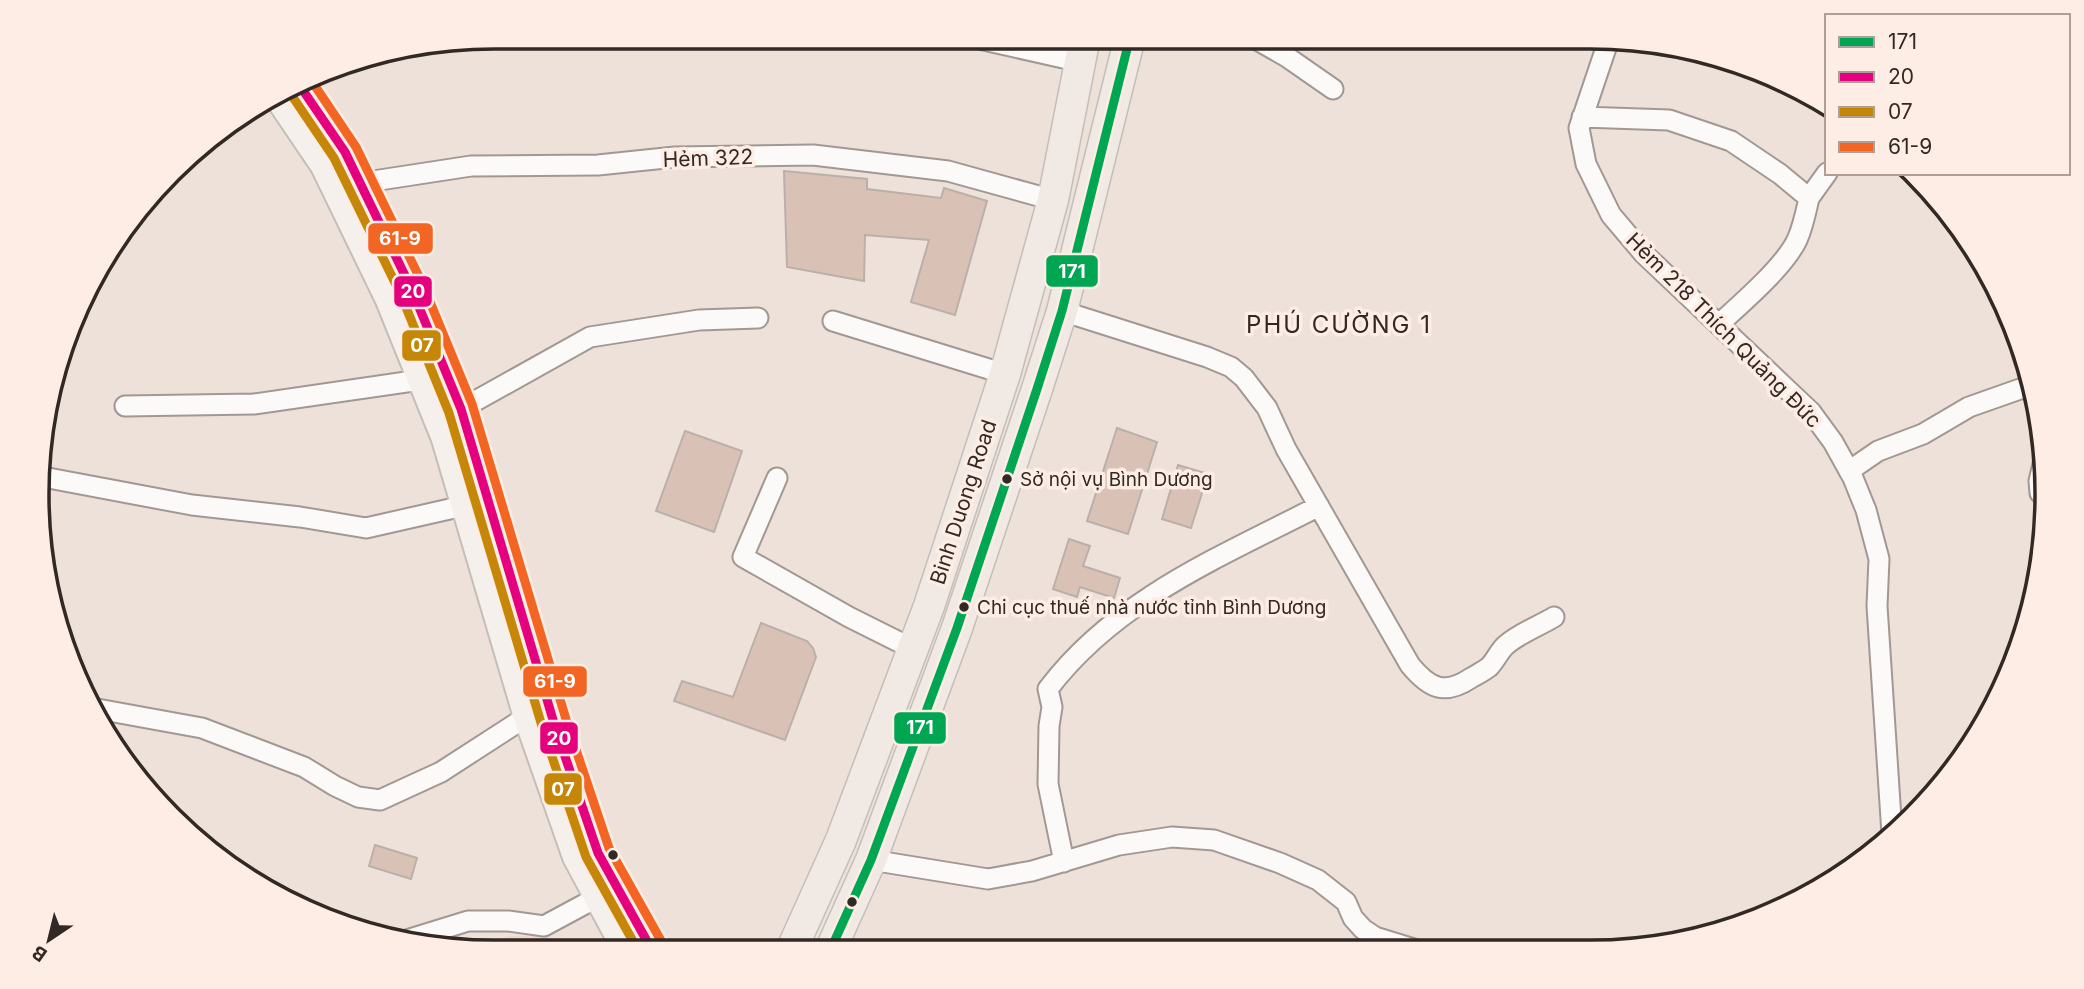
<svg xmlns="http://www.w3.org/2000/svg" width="2084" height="989" font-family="Inter,sans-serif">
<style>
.built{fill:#f0d8cb}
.building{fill:#d9c2b5;stroke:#bab0aa;stroke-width:2}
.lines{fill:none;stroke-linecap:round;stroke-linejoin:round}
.minor-casing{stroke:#a29893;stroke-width:23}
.major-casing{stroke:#c4beb9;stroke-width:28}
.highway-casing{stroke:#c4beb9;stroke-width:33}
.minor{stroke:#fcfaf9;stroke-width:19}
.major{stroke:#f6f0ed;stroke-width:24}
.highway{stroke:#f1e9e4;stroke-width:30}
.bus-1-casing{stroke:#fdede5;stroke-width:14}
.bus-2-casing{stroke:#fdede5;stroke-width:14}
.bus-3-casing{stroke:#fdede5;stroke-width:14}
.bus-4-casing{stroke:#fdede5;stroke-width:14}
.bus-1{stroke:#00a651;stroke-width:9}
.bus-2{stroke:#e5007d;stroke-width:9}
.bus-3{stroke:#c68709;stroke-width:9}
.bus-4{stroke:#f26522;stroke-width:9}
.bus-dot{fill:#332924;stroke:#fdede5;stroke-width:2.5}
.labels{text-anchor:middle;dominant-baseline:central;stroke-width:7;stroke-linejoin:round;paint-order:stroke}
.bus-label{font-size:19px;fill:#332924;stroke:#fdede5;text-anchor:start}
.street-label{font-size:21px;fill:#332924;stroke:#fdede5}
.quarter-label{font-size:24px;letter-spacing:2px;fill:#332924;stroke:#fdede5}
.rim{fill:none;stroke:#332924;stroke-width:3.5}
.line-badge{stroke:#fdede5;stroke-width:2.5}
.badge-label{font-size:19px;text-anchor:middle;font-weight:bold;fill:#fff}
</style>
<rect width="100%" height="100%" fill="#eee1d9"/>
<path class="built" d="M512,936H544L554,940L563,952H499L498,939Z"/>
<path class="building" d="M784,171L867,179V189L941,198L944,188L987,201L955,315L911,302L929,240L865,235L864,281L787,267Z
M1117,428L1157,442L1128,534L1087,521Z
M685,431L742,451L714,532L656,511Z
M1178,465L1208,474L1191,528L1162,519Z
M1069,539L1090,546L1083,566L1120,578L1114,598L1080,587L1077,597L1053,589Z
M761,623L807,641L813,648L816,657L785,740L674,701L682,681L733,697Z
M375,845L417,858L411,879L369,866Z"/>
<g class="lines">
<g class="minor-casing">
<path id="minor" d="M970,37L1081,62
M1252,37L1287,57L1333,89
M1609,39L1579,128L1586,164L1611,215L1644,254L1811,412L1833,442L1853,478L1866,510L1879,559L1877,606L1892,834
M1582,117L1669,120L1731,141L1780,174L1809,198C1806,212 1803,227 1797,240C1784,267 1742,303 1719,324
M360,183L471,166L598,165L675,157L813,155L948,171L1053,200
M1809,198L1827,173
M1062,311L1207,357L1231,367L1244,378L1267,408L1286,449L1410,665C1429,688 1444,696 1471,678C1476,675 1484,671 1489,667C1496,660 1499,651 1506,645C1520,633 1539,626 1554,617
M833,321L1005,374
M125,406L254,404L420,380
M461,409L590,337L699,320L758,318
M2044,460L2039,481L2040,493L2047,497
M1849,471L1878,451L1923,434L1969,407L2020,389L2033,388
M43,477L192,505L300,517L366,528L463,506
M777,478L743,557L849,617L913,649
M92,708L202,728L304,767L335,786L358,797L380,800L441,772L526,717
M871,860L988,879L1032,871L1119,845L1172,837L1214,840L1280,863L1318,880L1346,902L1353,918L1363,929L1375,937L1414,949
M1064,862L1048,784L1049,726L1052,707L1048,689C1116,599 1222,556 1319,506
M400,942L468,921H508L544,926L596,898"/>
</g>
<g class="major-casing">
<path id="major" d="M300,86L345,152L412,290L461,409L556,730L598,853L653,952
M277,98L323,166L388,300L444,439L526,717L575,857L626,952"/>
</g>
<g class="highway-casing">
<path id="highway" d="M651,950L654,952
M791,951L841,840L929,606L1005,374L1053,200L1085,37
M830,951L871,860L957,628L1037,389L1062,311L1130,37"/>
</g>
<use href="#minor" class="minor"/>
<use href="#major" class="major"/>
<use href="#highway" class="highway"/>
<g class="bus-1-casing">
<path id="bus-1" d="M830,951L871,860L957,628L1037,389L1062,311L1130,37"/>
</g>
<g class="bus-2-casing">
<path id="bus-2" d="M300,86L345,152L412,290L461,409L556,730L598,853L653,952"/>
</g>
<g class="bus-3-casing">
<path id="bus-3" d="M290,93L334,158L401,295L449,413L544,733L586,857L639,952"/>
</g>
<g class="bus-4-casing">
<path id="bus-4" d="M311,80L356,147L423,285L472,404L568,726L609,848L664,946"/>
</g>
<use href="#bus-1" class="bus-1"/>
<use href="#bus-2" class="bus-2"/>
<use href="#bus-3" class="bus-3"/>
<use href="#bus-4" class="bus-4"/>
</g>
<g class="bus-dot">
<circle cx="1007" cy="479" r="6"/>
<circle cx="964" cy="607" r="6"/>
<circle cx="613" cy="855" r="6"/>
<circle cx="852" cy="902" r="6"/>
</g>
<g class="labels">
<g class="bus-label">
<text x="1020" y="479">Sở nội vụ Bình Dương</text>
<text x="977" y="607">Chi cục thuế nhà nước tỉnh Bình Dương</text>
</g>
<g class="street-label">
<text transform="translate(708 158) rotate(-2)">Hẻm 322</text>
<text transform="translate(1724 330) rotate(45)">Hẻm 218 Thích Quảng Đức</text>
<text transform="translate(963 502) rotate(-72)">Binh Duong Road</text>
</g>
<g class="quarter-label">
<text x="1339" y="324">PHÚ CƯỜNG 1</text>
</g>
</g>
<path d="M0 0H2084V989H0ZM494 49H1590A445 445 0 0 1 2035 494V495A445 445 0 0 1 1590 940H494A445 445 0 0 1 49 495V494A445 445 0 0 1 494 49Z" fill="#fdede5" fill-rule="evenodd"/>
<path class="rim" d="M494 49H1590A445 445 0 0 1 2035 494V495A445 445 0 0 1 1590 940H494A445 445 0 0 1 49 495V494A445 445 0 0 1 494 49Z"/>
<g class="line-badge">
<rect x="367" y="222" width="67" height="33" rx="7" fill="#f26522"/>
<rect x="1045" y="254" width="54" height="34" rx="7" fill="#00a651"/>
<rect x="393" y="275" width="40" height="33" rx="7" fill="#e5007d"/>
<rect x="401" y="329" width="41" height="33" rx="7" fill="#c68709"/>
<rect x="522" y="665" width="66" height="33" rx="7" fill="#f26522"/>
<rect x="893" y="711" width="54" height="34" rx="7" fill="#00a651"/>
<rect x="539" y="721" width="40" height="34" rx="7" fill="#e5007d"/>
<rect x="543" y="772" width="40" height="34" rx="7" fill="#c68709"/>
</g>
<g class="badge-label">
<text x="400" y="245">61-9</text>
<text x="1072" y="278">171</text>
<text x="413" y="298">20</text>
<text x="422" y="352">07</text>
<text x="555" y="688">61-9</text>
<text x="920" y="734">171</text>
<text x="559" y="745">20</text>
<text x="563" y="796">07</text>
</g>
<rect x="1825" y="14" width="245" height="161" fill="#fdede5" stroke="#ac9f98" stroke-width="2"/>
<rect x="1839" y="37" width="35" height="10" fill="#00a651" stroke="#ac9f98" stroke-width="2"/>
<text x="1888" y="49" font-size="21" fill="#332924">171</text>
<rect x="1839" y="72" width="35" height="10" fill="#e5007d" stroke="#ac9f98" stroke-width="2"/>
<text x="1888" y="84" font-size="21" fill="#332924">20</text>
<rect x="1839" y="107" width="35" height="10" fill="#c68709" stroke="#ac9f98" stroke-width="2"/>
<text x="1888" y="119" font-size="21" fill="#332924">07</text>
<rect x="1839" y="142" width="35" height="10" fill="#f26522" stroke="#ac9f98" stroke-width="2"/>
<text x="1888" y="154" font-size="21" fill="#332924">61-9</text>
<g transform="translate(49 940) rotate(215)" stroke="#fdede5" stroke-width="5" paint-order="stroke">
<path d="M0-5L12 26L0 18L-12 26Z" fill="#332924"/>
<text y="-10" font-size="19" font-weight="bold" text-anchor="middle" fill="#332924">B</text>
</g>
</svg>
